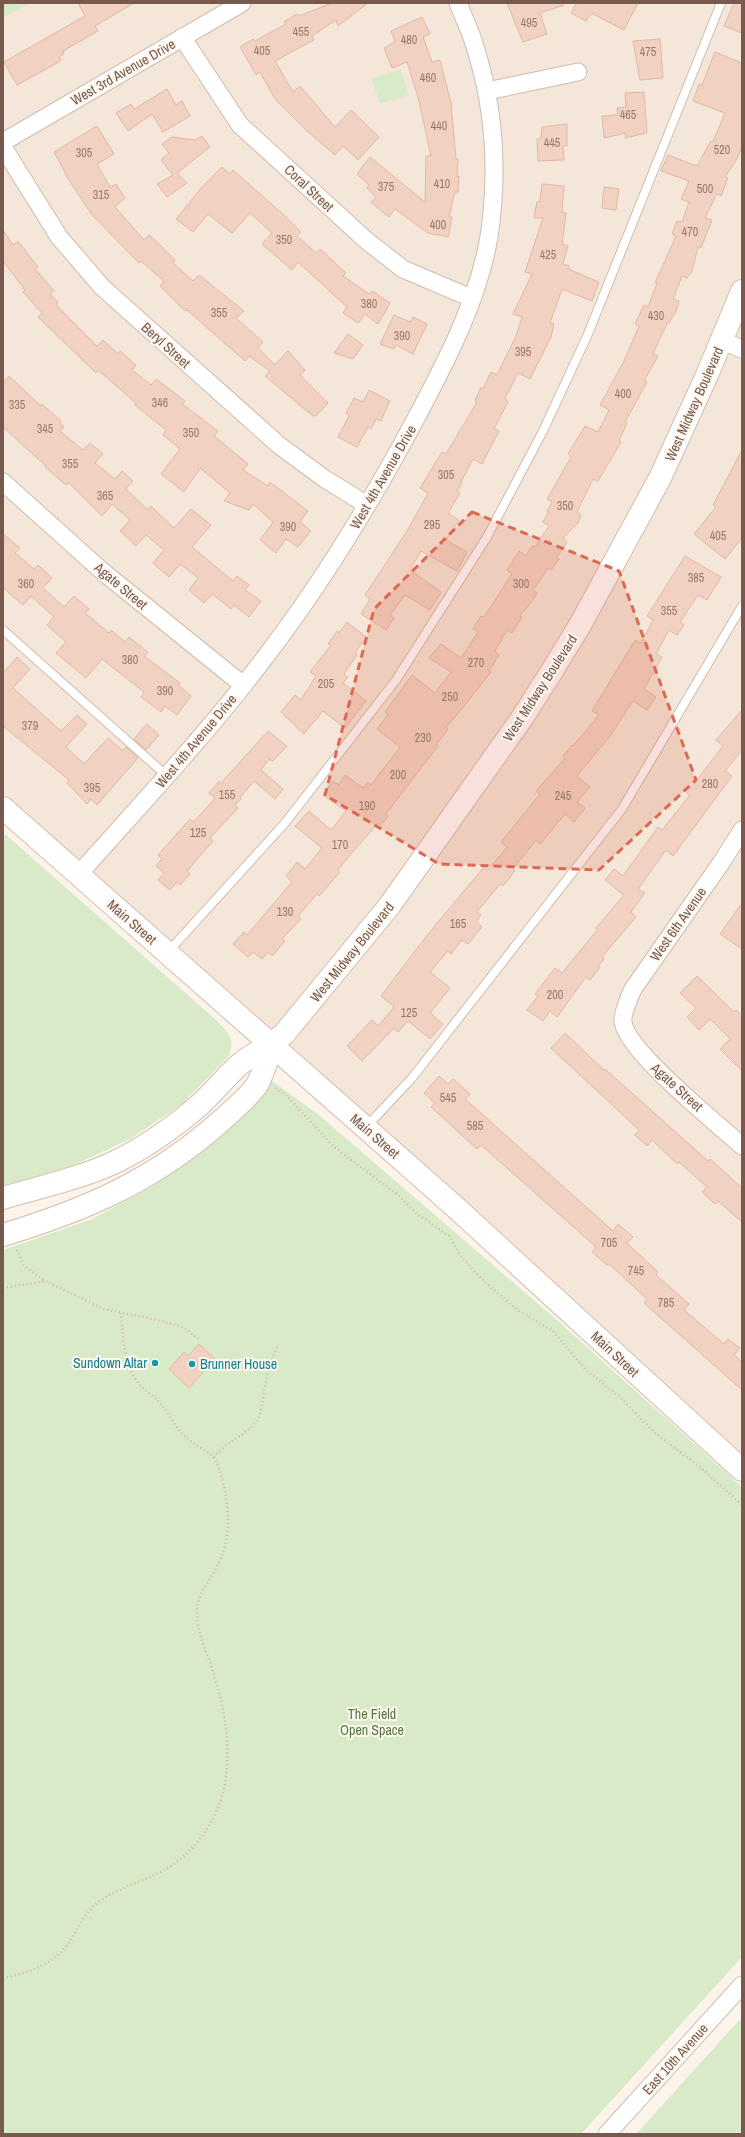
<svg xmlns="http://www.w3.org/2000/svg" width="745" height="2137" font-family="'Archivo Narrow',sans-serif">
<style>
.residential{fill:#f4e6d8}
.green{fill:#d8eac8}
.building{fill:#f1d2c2;stroke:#e4b8a2}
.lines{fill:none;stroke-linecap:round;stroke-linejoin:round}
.service-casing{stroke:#cfbcaf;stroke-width:10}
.minor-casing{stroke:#cfbcaf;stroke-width:19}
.secondary-casing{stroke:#d4bdaf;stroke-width:24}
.path{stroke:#d7b5a4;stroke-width:2.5;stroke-dasharray:1 3;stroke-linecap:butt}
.service{stroke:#fff;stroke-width:8}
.minor{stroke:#fff;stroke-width:17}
.secondary{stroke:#fff;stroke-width:22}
.marked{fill:#de6952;fill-opacity:0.2;stroke:#de6952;stroke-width:3;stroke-dasharray:8 5;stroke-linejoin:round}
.culture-dot{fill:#0f9aa8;stroke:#fff8f0;stroke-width:1.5}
.labels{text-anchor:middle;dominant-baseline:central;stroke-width:4;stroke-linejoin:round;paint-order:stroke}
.number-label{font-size:12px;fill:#96786a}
.street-label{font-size:14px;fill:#775a4d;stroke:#fff8f0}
.culture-label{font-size:14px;fill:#0d838f;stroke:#fff8f0;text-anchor:end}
.park-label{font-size:14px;fill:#547742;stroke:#fff8f0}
</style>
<rect width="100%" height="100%" fill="#fcf4ea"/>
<path class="residential" d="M3,3H742V1464L3,807Z"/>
<path class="green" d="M3,3H30L3,18Z
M401,70L409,96L380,103L371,78Z
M5,834L216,1020C229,1033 235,1038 229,1056L182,1104L130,1139L61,1171L3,1185V837Z
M272,1081L319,1115L558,1321L742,1487V1957L581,2134H3V1250L90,1220L152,1187L211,1143Z
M742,2017V2134H636Z"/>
<path class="building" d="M78,3H134L95,26L98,31L63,51L64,54L59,57L61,60L57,63L17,85L4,62L85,16Z
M332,3H368L338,26L336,20L312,36L314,40L275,61L293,92L300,86L335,127L351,110L379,137L358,160L343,146L335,155L307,131L275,99L260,72L256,75L240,47L253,39L255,41L286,24L284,22L297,14L299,16Z
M507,3H564V5L540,13L547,34L523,42Z
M573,3H638L624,30L591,13L586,21L571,13L576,4Z
M734,3H742V33L724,26Z
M422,17L430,34L423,37L432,62L440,60L451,103L456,159H458L457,177L459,176L458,192H455L449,217H452L448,237L428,233L395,209L389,217L371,202L376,197L367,188L369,185L357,174L370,157L425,202L426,156H431L419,101L407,62L392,68L384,48L395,42L391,31Z
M660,39L663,78L640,80L633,41Z
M715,52L742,63V146L737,159L725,177L728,178L721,196L717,194L705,218L712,220L701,248L698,247L692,271L687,278L682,276L673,299L679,301L676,311L669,323L668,322L653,353L658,356L644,381L647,382L625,422L627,423L619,441L621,442L598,481L593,479L577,512L581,515L578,523L563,538L567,542L557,557L559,559L551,570L548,568L533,591L537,593L533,600L520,616L522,617L512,633L507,630L495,651L499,655L489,671L491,672L461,710L446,727L448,729L437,744L438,746L386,814L388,816L381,825L378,823L350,855L338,870L340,872L319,896L317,894L298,916L301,919L282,939L285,941L272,956L268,952L262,959L253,952L248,957L233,944L244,932L247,935L292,882L286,876L297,862L305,869L322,848L295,826L309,811L331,830L346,811L323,795L333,781L339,785L345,775L363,788L368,782L371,785L400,747L377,729L388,715L385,712L412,675L435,693L451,672L429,658L441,644L461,658L478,632L473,629L481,616L484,617L512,574L507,570L519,551L526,556L532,546L535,547L549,526L543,522L549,511H547L552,502L547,499L571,457L568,454L585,426L598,432L609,410L600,405L624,361L639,326L635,324L644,305L648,307L657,283H655L676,236L672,234L677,221L682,222L689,202L681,199L689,181L661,171L668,155L697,166L711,141L713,142L725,113L693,101L699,84L702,85Z
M167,89L176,105L182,101L190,116L163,132L152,114L128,131L116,113L131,104L134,109Z
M644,92L647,133L625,138L626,133L604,138L602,116L618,115L617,108L626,107L625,93Z
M567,124V146H563L564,160L538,161L537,139L541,138L542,127Z
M97,126L114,154L97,164L110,187L116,184L125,198L115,207L144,240L149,235L155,240L175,260L173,263L193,281L199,275L244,311L236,318L263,342L258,348L275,365L288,351L305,370L300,375L328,403L317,415L313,416L265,376L270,371L249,356L245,361L187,310L185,311L160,286L164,281L141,261L139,263L92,215L69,180L54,152Z
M202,136L210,147L177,173L187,183L167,197L157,184L173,175L161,160L169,153L162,144L172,137L195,140Z
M222,167L230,174L233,170L286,217L301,232L297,236L316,253L320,249L346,273L343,276L369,294L372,291L390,303L378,324L365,314L358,323L343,313L347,307L298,262L292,270L262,244L272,233L250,213L232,233L208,214L193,232L176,219L202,187Z
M542,184L564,186L562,212L566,213L562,244L568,246L563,264L569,266L568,269L599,282L592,301L562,289L550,323L554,324L551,337L530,379L518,373L505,398L508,402L494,429L499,431L482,464L473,459L461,482L462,483L457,491L460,493L448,513L459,520L446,540L467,552L457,571L421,551L410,570L441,592L430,610L405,595L390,615L394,618L386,630L361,614L370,599L365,595L407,531L428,493L420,488L442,452L446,454L477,402L475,401L481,387L483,389L491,372L497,375L516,336L522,317L513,314L532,274L525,272L543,218H534L537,202L540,201Z
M604,187L619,189L616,210L602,208Z
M3,230L13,245L18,241L38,267L35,269L54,291L50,294L58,302L56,305L97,346L103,340L118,354L120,351L136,365L132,370L151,385L156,379L185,401L182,404L218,431L214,436L248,464L243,470L268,486L270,482L308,511L300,522L311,531L298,547L286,539L276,553L260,540L273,522L253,504L249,510L224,501L230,493L200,468L184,492L161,474L180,449L163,435L166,430L135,405L136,403L98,370L96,373L38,317L42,313L23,292L25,290L3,261Z
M394,315L410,322L413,317L427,324L413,354L396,345L394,349L380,344Z
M348,334L363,345L353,359L334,353Z
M9,376L41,406L42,404L61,421L60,423L64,427L60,431L83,450L90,443L103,454L95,463L115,479L122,471L133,481L126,489L148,510L151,506L174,528L191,509L211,525L192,547L233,581L237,576L249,585L245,590L261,601L249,617L234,605L231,609L212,594L204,603L189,590L198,578L180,564L169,577L153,563L164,550L146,535L136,546L120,531L130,520L112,504L102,516L69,483L66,485L45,467L46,466L3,427V383Z
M369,390L390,401L381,421L376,419L371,429L368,427L357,447L338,437L349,416L346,413L354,398L363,402Z
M742,450V538L725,559L694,534L716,507L713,505Z
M3,534L20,548L15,553L34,569L38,565L52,578L43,588L64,607L74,596L89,609L85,613L109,633L111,630L125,642L129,637L148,652L144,656L180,683L178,685L191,696L177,715L165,706L161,712L141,697L144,692L102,659L86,678L56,653L66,642L47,625L54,617L31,596L23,605L3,588Z
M685,556L721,577L707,600L698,595L680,622L684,625L677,635L669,630L656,654L662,657L644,689L656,697L647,710L633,701L611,735L577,776L590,787L577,802L585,808L574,822L565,814L540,844L536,840L513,869L515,871L503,886L500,884L477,912L481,915L476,921L482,927L468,944L462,940L451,954L448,951L430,972L450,988L430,1013L443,1024L430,1039L408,1021L398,1032L394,1028L362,1061L347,1046L372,1020L378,1026L394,1007L381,996L428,934L484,867L488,870L507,847L501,842L540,794L536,791L565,758L563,756L572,745L573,746L599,715L592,711L635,640L641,643L653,620L647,616Z
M347,622L366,637L355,653L357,655L344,674L348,677L343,683L366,701L345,728L323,711L304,734L281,712L295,695L301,700L316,676L310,672L331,645L328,644L337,631L339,633Z
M17,657L30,669L13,688L61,731L77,715L87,724L66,747L84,764L108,738L123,751L126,747L138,758L97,805L91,799L87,804L67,783L69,780L3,726V673Z
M742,710V750L725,771L732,776L673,856L666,850L638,889L645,893L631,912L636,917L602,957L604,959L598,966L600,967L590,980L586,977L557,1017L550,1011L543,1021L527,1010L538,996L535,994L555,968L562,973L598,929L596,928L624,895L605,880L614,869L623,876L658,827L662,830L690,795L687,793L723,746L716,740Z
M147,724L159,735L146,750L134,739Z
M268,731L287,746L273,761L269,759L261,770L283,789L275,799L254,781L240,798L241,799L235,805L238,808L210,838L213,841L187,871L190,874L180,885L177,882L170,890L158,880L164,873L156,866L162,859L158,855L190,819L194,822L215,798L209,793L219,781L221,783Z
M742,903V949L720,934Z
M697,976L734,1012L736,1010L742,1015V1071L720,1049L730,1039L710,1019L699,1030L687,1017L696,1008L680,993Z
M565,1033L604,1070L605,1069L708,1161L710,1159L742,1188V1222L718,1201L715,1204L702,1192L707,1187L679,1162L677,1164L652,1140L647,1146L635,1135L639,1130L551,1048Z
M439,1076L448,1084L453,1079L470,1094L465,1099L613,1231L618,1224L633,1237L627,1243L658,1272L656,1275L689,1304L684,1310L724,1344L728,1339L740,1348L734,1355L742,1362V1390L644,1303L647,1299L609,1264L607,1265L592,1252L596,1247L481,1145L477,1149L431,1107L435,1103L424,1093Z
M199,1344L215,1359L189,1388L169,1369L184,1352L188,1356Z"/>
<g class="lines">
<g class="service-casing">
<path id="service" d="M3,630L167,776
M167,953L285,823L396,680L487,537L543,431L588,334L721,3
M366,1127L412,1078L622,809L742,606"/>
</g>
<g class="minor-casing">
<path id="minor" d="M182,37L240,125L367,241L403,269L471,298
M487,91L578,72
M3,142L242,3
M3,147L59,237L102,287L280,446L325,479L367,505
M722,341L742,349
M3,482L102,571L243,685
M742,830L721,863L633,989C630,995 622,1015 623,1021C624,1049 719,1125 742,1146
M78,875C142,803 208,733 266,656C322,583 370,504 414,422C445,364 481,296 490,230C498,170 494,108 476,50C472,34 464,19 458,3
M607,2134L742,1985"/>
</g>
<g class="secondary-casing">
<path id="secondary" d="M3,808L453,1205L742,1470
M3,1198C40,1187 78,1179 113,1163C143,1149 171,1129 196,1108C212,1095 224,1078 239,1065C253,1053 269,1048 284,1034L390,905L522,718L552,671L580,625L660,478L707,375L742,291
M3,1235C88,1209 155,1180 222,1120C232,1111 252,1094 258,1083C264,1071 268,1057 272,1045"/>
</g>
<path class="path" d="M276,1088L286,1095L334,1147L397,1194L416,1213L449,1236L462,1258L486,1283L519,1311L553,1331L586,1370L620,1397L655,1433L700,1467L742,1505
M17,1250L24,1266L45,1281L104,1309L162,1321L184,1328L200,1340
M3,1288L45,1281
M214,1457L225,1446L251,1428L260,1415L268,1371L278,1345
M3,1978C29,1972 55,1965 70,1941C80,1926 85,1911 100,1901C122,1885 151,1880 174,1864C238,1816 235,1743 214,1674C208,1655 197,1634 197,1614C196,1594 210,1581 218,1565C233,1534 229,1503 220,1471C215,1453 202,1450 189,1440C177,1431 170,1415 161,1404C155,1397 148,1393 142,1387C123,1368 123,1338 121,1313"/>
<use href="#service" class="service"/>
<use href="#minor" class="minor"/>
<use href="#secondary" class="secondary"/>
</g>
<path class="marked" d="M472,512L619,571L696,780L599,870L439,864L325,795L374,609Z"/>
<g class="culture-dot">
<circle cx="155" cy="1363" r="4"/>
<circle cx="192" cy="1364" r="4"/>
</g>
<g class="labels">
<g class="number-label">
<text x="529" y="23">495</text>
<text x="301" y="32">455</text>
<text x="409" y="40">480</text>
<text x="262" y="51">405</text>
<text x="648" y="52">475</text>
<text x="428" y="78">460</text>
<text x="628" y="115">465</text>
<text x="439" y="126">440</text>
<text x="552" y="143">445</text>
<text x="722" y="150">520</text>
<text x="84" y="153">305</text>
<text x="442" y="184">410</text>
<text x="386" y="187">375</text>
<text x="705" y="189">500</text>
<text x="101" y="195">315</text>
<text x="438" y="225">400</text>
<text x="690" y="232">470</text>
<text x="284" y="240">350</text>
<text x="548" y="255">425</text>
<text x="369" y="304">380</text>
<text x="219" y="313">355</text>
<text x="656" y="316">430</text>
<text x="402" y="336">390</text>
<text x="523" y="352">395</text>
<text x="623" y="394">400</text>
<text x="160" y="403">346</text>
<text x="17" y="405">335</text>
<text x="45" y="429">345</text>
<text x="191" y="433">350</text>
<text x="70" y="464">355</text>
<text x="446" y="475">305</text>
<text x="105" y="496">365</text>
<text x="565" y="506">350</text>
<text x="432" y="525">295</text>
<text x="288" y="527">390</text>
<text x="718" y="536">405</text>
<text x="696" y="578">385</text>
<text x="26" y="584">360</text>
<text x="521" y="584">300</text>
<text x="669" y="611">355</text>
<text x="130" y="660">380</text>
<text x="476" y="663">270</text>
<text x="326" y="684">205</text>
<text x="165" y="691">390</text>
<text x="450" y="697">250</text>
<text x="30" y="726">379</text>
<text x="423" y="738">230</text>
<text x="398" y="775">200</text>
<text x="710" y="784">280</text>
<text x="92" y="788">395</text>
<text x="227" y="795">155</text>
<text x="563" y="796">245</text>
<text x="367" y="806">190</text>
<text x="198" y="833">125</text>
<text x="340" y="845">170</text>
<text x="285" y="912">130</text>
<text x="458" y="924">165</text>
<text x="555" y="995">200</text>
<text x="409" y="1013">125</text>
<text x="448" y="1098">545</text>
<text x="475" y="1126">585</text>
<text x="609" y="1243">705</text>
<text x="636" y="1271">745</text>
<text x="666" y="1303">785</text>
</g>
<g class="street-label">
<text transform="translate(123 72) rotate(-30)">West 3rd Avenue Drive</text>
<text transform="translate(309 188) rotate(43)">Coral Street</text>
<text transform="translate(166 345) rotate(42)">Beryl Street</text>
<text transform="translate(694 404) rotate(-66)">West Midway Boulevard</text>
<text transform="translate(383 477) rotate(-60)">West 4th Avenue Drive</text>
<text transform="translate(121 586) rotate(40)">Agate Street</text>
<text transform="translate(540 688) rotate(-57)">West Midway Boulevard</text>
<text transform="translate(196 741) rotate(-50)">West 4th Avenue Drive</text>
<text transform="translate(132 922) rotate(41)">Main Street</text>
<text transform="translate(678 924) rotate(-55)">West 6th Avenue</text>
<text transform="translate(352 952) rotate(-51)">West Midway Boulevard</text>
<text transform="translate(677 1087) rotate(42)">Agate Street</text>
<text transform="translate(375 1136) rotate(41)">Main Street</text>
<text transform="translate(615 1354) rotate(43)">Main Street</text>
<text transform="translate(675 2059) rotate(-48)">East 10th Avenue</text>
</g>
<g class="culture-label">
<text x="147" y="1363">Sundown Altar</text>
<text x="200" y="1364" text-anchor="start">Brunner House</text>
</g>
<g class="park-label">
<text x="372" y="1714">The Field<tspan x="372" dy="16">Open Space</tspan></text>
</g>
</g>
<rect width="745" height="2137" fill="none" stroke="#775a4d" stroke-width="8"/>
</svg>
